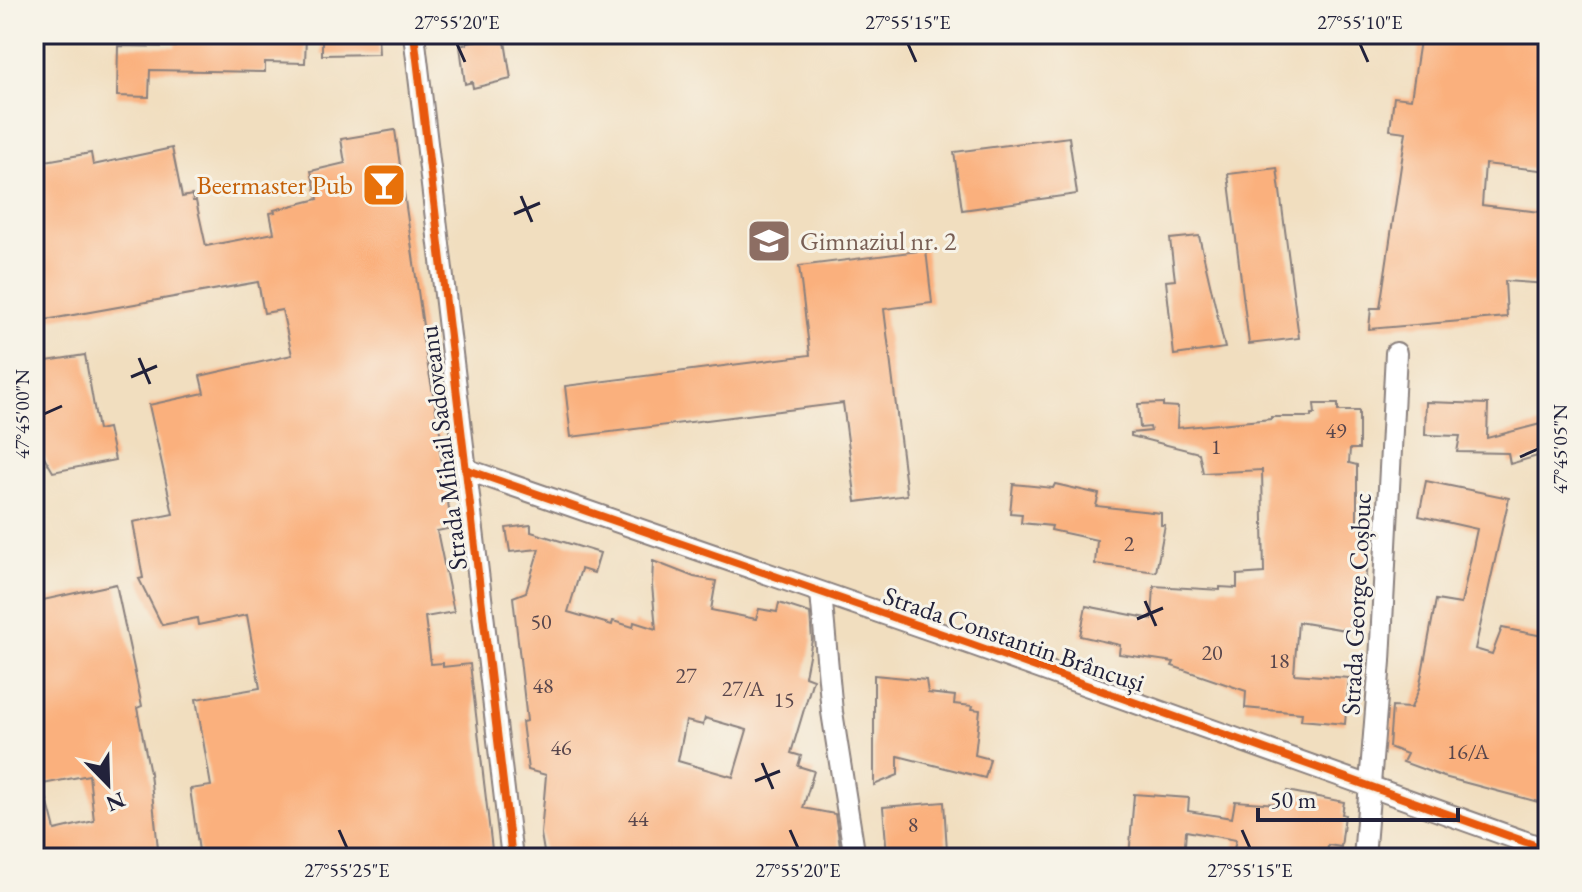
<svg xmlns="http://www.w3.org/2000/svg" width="1582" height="892" font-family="'EB Garamond',serif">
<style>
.building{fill:#fab07d;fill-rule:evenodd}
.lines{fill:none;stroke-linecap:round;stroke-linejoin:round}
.minor-casing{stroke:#8a807d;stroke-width:24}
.minor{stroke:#fff;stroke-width:20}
.cycleway-casing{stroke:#f7f3e8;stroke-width:13}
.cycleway{stroke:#e8590c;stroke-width:8}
.ticks{fill:none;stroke:#22223b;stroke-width:3}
.labels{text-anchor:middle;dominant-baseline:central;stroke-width:6;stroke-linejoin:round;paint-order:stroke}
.number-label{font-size:22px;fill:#58464c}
.food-label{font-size:26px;fill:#c56008;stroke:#f7f3e8;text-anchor:end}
.education-label{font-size:26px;fill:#785e54;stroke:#f7f3e8;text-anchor:start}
.street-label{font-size:26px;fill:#22223b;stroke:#f7f3e8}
.neatline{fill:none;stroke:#22223b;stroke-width:3}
.ticks-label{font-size:20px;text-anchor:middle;fill:#22223b}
</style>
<rect width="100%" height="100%" fill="#f7f3e8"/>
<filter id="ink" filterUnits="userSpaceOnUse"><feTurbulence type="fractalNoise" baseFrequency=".0125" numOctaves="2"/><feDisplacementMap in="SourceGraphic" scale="16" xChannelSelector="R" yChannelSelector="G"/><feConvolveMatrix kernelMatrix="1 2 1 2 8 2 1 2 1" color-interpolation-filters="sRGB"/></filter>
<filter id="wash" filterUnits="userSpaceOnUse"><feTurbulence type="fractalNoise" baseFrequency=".006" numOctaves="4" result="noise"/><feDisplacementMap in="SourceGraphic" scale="32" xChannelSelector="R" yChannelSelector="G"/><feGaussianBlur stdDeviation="1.8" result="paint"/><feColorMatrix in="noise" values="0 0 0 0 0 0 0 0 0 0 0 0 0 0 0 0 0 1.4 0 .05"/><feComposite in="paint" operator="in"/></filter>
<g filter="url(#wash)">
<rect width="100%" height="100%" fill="#f1debf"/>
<g id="blocks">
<path class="building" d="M176,34L306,36L305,63L265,62V72L150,70L149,97L117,96L118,46L175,47Z
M322,34H378L379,54L322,55Z
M1421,34H1548V171L1485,164L1482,205L1548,213V284L1505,281L1507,317L1369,329L1371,308H1380L1406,132L1390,130L1394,97L1411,99Z
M504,35L511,79L473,88L472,82L465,84L460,46L467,44V42Z
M395,130L424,333L422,334L441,437L438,438L452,528L437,531L454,612L425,617L431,664L443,663V667L470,664L493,858H200L190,789L211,786L196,699L260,688L247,615L198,625L197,618L162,625L139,579L143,578L133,522L173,514L149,405L204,393L200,376L292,355L282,310L264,313L258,282L34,322V163L91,153L93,165L172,148L182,197L192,195L193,201H196L206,246L274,233L270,213L275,212L274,210L318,199L311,171L345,163L341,139Z
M1069,137L1077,194L962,210L954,152Z
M1277,168L1299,338L1249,344L1228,174Z
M1199,236L1225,348L1174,355L1166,281L1175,280L1170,239Z
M926,250L932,303L884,309L907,495L856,502L843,403L571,437L565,386L810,355L799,266Z
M85,355L98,430L108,428L115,460L53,472L42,453L34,457V363Z
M1426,402L1488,404L1487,438L1548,422V453L1510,464L1508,453L1457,452L1460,436L1425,435Z
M1163,403V406L1178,407L1177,428L1271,419V417H1311L1312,414H1315L1314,404H1338V411H1359V449H1350L1349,463L1357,465V527L1372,528L1364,588L1359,587L1351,631L1298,622L1294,674L1349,678L1345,724L1301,720L1302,713L1245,708L1246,691L1172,666L1174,662L1119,654L1120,645L1080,636L1086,606L1152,619L1154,586L1220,590V587L1237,588V575L1264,573L1262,470L1203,473L1199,453L1131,436V433L1151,431L1150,427L1140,428L1138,404Z
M1426,481L1509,498L1475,649L1492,654L1502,628L1548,637V778L1542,803L1444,777L1403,762L1407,754L1389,747L1392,707L1411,708L1419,689L1436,600L1461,604L1477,529L1419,516Z
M1013,484L1053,488L1055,484L1099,494L1096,506L1161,513V525H1165L1156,572L1095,564L1097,540L1051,530L1052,526L1021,523L1022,514L1010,513Z
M531,525V532L600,553L594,573L581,569L568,612L612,625L613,621L633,627L634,622L656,629L652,585L653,561L694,577L716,581L711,610L756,619L759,609L777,612L779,603L810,613L812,640L805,676L813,679L791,753L801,756L798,766L814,771L803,808L835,814L842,858H545L541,834L546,775L528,770L522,722L527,721L513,597L526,592L539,549L510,552L506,528ZM705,718L747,730L733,777L678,761L686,721L703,725Z
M116,584L142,706L137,708L150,773L159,858H34V602ZM89,775L94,821L55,830L43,784Z
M874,675L926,680L928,693L955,696L954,704L973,706L972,709L980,710L975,755L990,759L985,778L898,756V775L874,785Z
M1287,791L1344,802L1342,814L1345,815L1341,847L1328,845L1327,858H1232L1236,840L1186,831L1184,858H1129L1134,794L1189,798L1188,811L1232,818L1235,801L1278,804L1279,796L1285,798Z
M944,802L947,851L887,855L883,807Z"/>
</g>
</g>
<g filter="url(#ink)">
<use href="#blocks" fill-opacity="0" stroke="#8a807d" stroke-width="2"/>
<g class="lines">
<g class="minor-casing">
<path id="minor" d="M414,34L512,858
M465,469L971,644L1548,850
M821,593L832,712L855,858
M1364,858L1380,661L1396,353"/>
</g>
<use href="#minor" class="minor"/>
<g class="cycleway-casing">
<path id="cycleway" d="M414,34L512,858
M465,469L971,644L1548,850"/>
</g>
<use href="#cycleway" class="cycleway"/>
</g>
</g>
<path class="ticks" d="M457,44L465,62M908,44L916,62M1360,44L1368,62M521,196L532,222M514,214L540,203M139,358L150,384M131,377L157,366M44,414L62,406M1520,457L1538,449M1145,601L1156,626M1137,619L1163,608M762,763L773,789M755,781L780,771M339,830L347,848M790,830L798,848M1242,830L1250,848"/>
<defs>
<g id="bar-square" transform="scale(2.3)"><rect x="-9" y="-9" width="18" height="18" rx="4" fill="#e8710a" stroke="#f7f3e8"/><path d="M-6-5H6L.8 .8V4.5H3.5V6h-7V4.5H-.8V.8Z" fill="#fff"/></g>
<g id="school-square" transform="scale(2.3)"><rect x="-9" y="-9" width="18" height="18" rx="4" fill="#8d6e63" stroke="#f7f3e8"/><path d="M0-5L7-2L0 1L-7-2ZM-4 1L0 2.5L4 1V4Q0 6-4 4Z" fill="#fff"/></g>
</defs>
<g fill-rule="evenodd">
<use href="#bar-square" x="384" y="185"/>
<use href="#school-square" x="769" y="241"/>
</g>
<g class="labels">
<g class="number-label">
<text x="1336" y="430">49</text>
<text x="1216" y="446">1</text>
<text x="1129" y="543">2</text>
<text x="541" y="621">50</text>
<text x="1212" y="652">20</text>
<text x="1279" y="660">18</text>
<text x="686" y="675">27</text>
<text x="543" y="685">48</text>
<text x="743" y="688">27/A</text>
<text x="784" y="699">15</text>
<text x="561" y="747">46</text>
<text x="1468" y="751">16/A</text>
<text x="638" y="818">44</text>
<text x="913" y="824">8</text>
</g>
<g class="food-label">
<text x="353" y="185">Beermaster Pub</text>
</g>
<g class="education-label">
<text x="800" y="241">Gimnaziul nr. 2</text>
</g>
<g class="street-label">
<text transform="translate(443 448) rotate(-97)">Strada Mihail Sadoveanu</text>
<text transform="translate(1356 604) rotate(-87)">Strada George Coșbuc</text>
<text transform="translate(1014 639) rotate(19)">Strada Constantin Brâncuși</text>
</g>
</g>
<rect width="1582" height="892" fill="none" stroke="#f7f3e8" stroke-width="88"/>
<g transform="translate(108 784) rotate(157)" stroke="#f7f3e8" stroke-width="6" paint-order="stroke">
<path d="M0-6L14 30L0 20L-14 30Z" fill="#22223b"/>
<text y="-12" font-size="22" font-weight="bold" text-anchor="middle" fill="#22223b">N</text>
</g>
<path d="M1258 808v12h200v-12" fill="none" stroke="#22223b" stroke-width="4"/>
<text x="1270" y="808" font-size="24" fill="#22223b" stroke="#f7f3e8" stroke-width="6" paint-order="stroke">50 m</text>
<rect x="44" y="44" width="1494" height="804" class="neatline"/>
<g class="ticks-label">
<text x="457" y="29">27°55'20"E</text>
<text x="908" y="29">27°55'15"E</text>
<text x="1360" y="29">27°55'10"E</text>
<text transform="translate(22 414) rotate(-90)" y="7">47°45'00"N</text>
<text transform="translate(1560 449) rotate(-90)" y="7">47°45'05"N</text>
<text x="347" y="877">27°55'25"E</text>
<text x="798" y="877">27°55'20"E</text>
<text x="1250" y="877">27°55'15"E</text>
</g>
</svg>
